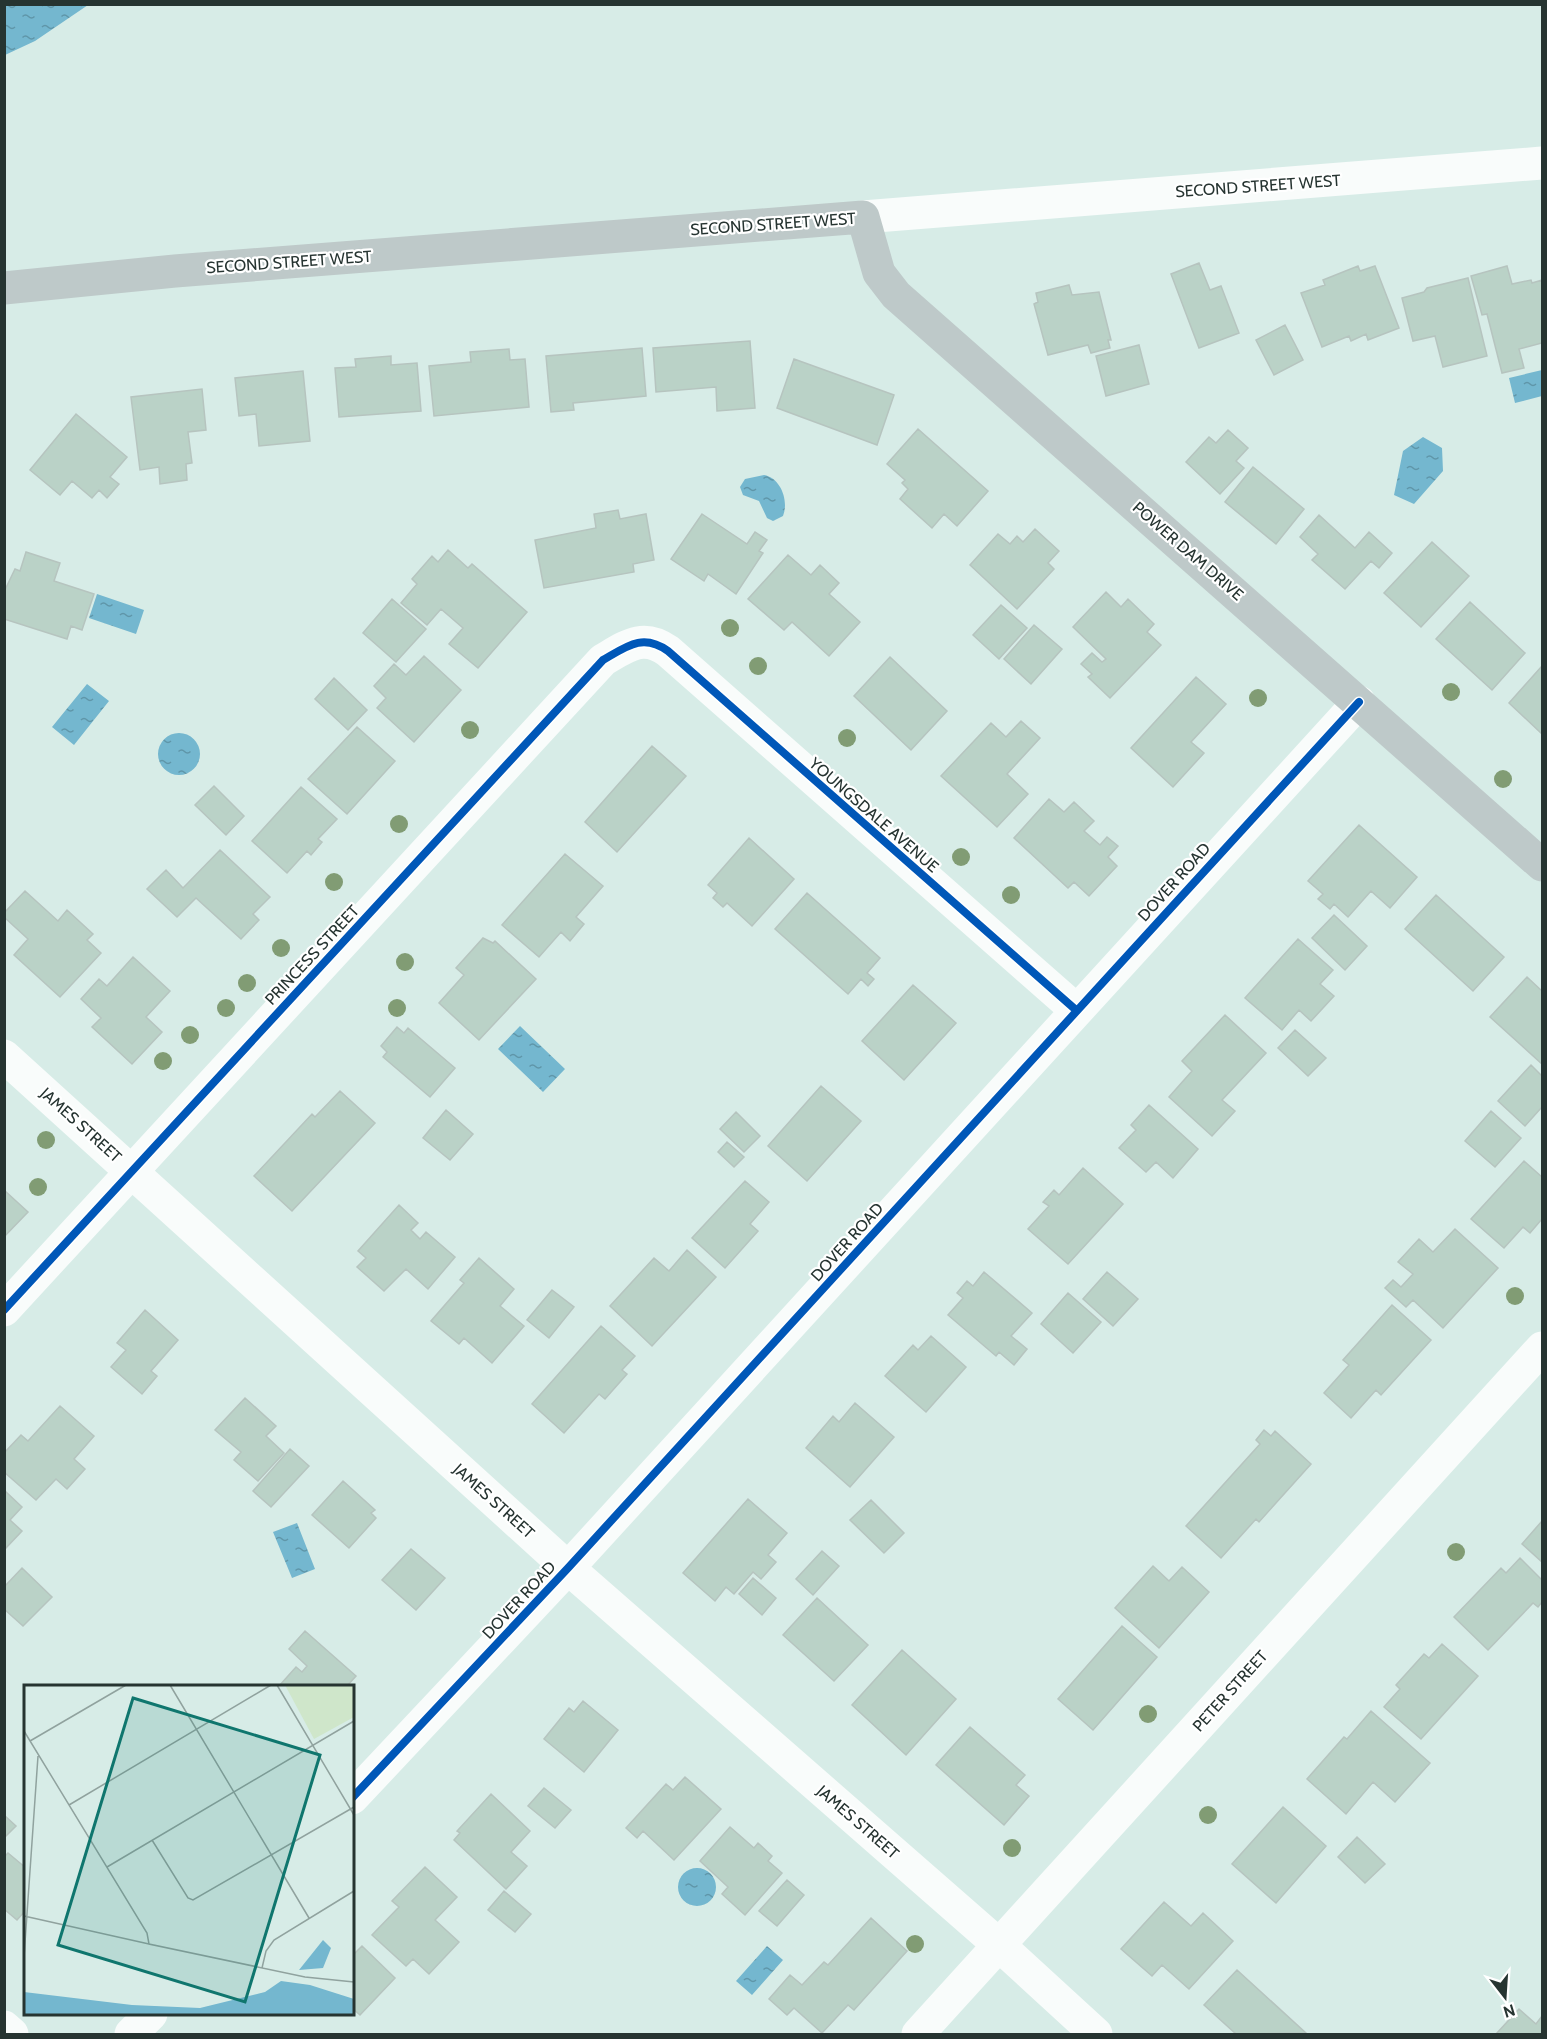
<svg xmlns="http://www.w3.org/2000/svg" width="1547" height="2039" font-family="Cabin,sans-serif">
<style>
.water{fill:url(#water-ripples)}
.building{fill:#bad2c7;stroke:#b6c4bf;stroke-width:1.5}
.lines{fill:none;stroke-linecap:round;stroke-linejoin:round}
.minor{stroke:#f9fcfb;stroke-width:33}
.major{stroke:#bec9c9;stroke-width:33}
.cycleway-casing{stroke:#fff;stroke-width:11}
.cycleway{stroke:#0057b8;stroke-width:8}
.tree{fill:#819c74}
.labels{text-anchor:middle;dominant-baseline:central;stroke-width:4.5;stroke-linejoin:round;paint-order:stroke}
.street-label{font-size:16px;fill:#263431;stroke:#fff}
.inset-road{fill:none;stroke:#90a29e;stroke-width:1.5}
.view{fill:#0f766e;fill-opacity:0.15;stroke:#0f766e;stroke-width:3}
.inset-edge{fill:none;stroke:#263431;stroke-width:3}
</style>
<defs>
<pattern id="water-ripples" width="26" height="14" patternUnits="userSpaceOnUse" patternTransform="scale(1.5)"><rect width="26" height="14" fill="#74b7cf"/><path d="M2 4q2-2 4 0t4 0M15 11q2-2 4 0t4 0" fill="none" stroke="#5f96a9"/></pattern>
</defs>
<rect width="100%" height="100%" fill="#d7ece7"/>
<path class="water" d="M4,5L5,4L88,5L35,41L5,55Z
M1542,370V396L1515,403L1509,378Z
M1423,437L1442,448L1443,471L1414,504L1394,495L1403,451Z
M764,475C781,478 789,501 783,516L773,521L767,518L759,501L743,495L740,487L745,479Z
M97,594L144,610L136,634L89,618Z
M87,684L109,701L74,745L52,727Z
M158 754a21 21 0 1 1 42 0a21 21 0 1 1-42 0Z
M520,1026L565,1069L543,1092L498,1049Z
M297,1523L315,1569L292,1578L273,1532Z
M678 1887a19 19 0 1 1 38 0a19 19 0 1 1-38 0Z
M767,1946L783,1960L752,1995L736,1981Z"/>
<path class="building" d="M1199,263L1210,290L1221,286L1239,333L1199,348L1171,274Z
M1358,266L1360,271L1375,266L1399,328L1368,340L1366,334L1351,341L1349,336L1322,347L1301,293L1325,285L1323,280Z
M1507,266L1512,284L1531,280L1532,283L1542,280V343L1519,349L1524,368L1502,373L1487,314L1482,315L1471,276Z
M1468,278L1487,356L1443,367L1435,336L1413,341L1402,298L1424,292L1427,288Z
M1069,285L1072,295L1099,292L1111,340H1108L1110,348L1091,353L1088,345L1048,355L1034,304L1038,302L1036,293Z
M1285,325L1303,360L1274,375L1256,340Z
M750,341L755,408L717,411L716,387L656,392L653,348Z
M1139,345L1149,384L1106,396L1096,356Z
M642,348L646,396L573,403L574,410L551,412L546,356Z
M509,349L510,360L525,359L529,407L434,416L429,366L471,362L470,352Z
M391,356V365L417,363L421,411L339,417L335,368L356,367L355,359Z
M794,359L894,395L877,445L777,408Z
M303,371L310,441L259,446L256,414L239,416L235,378Z
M202,389L206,430L188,432L192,463L186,464L187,480L160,484L159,467L140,470L131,397Z
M76,414L127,457L110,477L119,484L107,498L99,490L92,498L72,481L60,495L30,470Z
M918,429L988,491L957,526L944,514L932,528L900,499L908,489L902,483L905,480L887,464Z
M1228,430L1248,448L1236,461L1244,468L1220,494L1186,462L1209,437L1216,443Z
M1253,467L1304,509L1276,544L1225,502Z
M618,510L620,519L646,514L654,560L633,564L634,572L544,588L535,540L596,528L594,514Z
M702,514L747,544L755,532L767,540L759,551L763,553L736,594L708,574L704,581L671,559Z
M1319,515L1355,548L1369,532L1392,553L1379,568L1371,561L1345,589L1312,560L1318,554L1300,537Z
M1035,529L1059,551L1048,563L1054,569L1017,609L970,565L998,534L1010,544L1017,536L1023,542Z
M1432,542L1469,576L1421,627L1384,593Z
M448,550L468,568L472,564L527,612L478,668L449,644L463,628L441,609L427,625L401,603L417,584L412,579L432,556L438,562Z
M26,552L60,563L54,581L94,594L82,630L71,626L67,639L4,619V592L15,569L20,571Z
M788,555L811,575L820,565L839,583L829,594L860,622L829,656L792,622L784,630L748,599Z
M1106,592L1121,607L1128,599L1154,624L1147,632L1161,645L1110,698L1088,677L1092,674L1081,664L1092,653L1102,662L1106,659L1073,627Z
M392,599L426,629L396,662L363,633Z
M1470,602L1525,653L1492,690L1436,639Z
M1001,605L1027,628L999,659L973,635Z
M1034,625L1062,649L1031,684L1004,659Z
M424,656L461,690L414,742L377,708L386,698L374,686L394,664L406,675Z
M890,657L947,711L911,750L854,696Z
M1542,666V734L1509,703Z
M1196,677L1226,704L1191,742L1204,753L1173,787L1131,748Z
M334,678L367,710L348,730L315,699Z
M1021,721L1040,738L1007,774L1028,794L997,827L941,776L991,723L1006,737Z
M357,727L395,761L347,814L308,779Z
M652,746L686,776L617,852L585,822Z
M214,786L244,816L226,835L195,805Z
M301,787L337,819L318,839L322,842L311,855L307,851L287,873L252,841Z
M1049,799L1064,812L1074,802L1094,821L1084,831L1100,845L1107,837L1118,846L1108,857L1117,866L1089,896L1074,882L1068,888L1014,838Z
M1359,825L1417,877L1390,908L1371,891L1348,917L1334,904L1330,909L1318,899L1323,894L1308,881Z
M749,838L794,879L752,926L727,903L723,907L713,898L717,893L708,885Z
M220,850L270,897L253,914L259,920L241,939L196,898L177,917L147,889L166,870L183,888Z
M565,854L603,886L576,917L584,924L570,941L561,932L539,957L502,925Z
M25,891L58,921L67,910L93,934L87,940L101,953L60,997L14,955L28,939L4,917V913Z
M807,893L880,958L867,973L874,979L868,986L861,979L848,994L775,929Z
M1436,895L1504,957L1473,991L1405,929Z
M1334,915L1367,946L1345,970L1312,938Z
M483,938L493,943L495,941L536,979L479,1040L439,1003L464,975L456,968Z
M1298,939L1333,970L1320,984L1334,996L1311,1021L1299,1010L1282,1030L1245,998Z
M133,957L170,991L146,1017L162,1032L132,1064L92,1027L101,1018L81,999L99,979L107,986Z
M1527,977L1542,991V1064L1490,1017Z
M913,985L956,1023L904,1080L862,1041Z
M1225,1015L1266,1053L1222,1100L1235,1111L1212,1136L1169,1097L1192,1071L1182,1061Z
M397,1027L404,1033L408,1028L455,1068L430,1097L383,1057L387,1052L381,1046Z
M1295,1030L1326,1058L1308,1076L1278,1048Z
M1531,1065L1542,1076V1107L1525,1126L1498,1101Z
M821,1086L861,1121L807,1181L768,1146Z
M340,1091L375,1123L292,1211L254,1176L312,1114L315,1117Z
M1149,1105L1198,1149L1173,1178L1156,1162L1146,1172L1119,1148L1136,1130L1131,1125Z
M446,1110L473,1134L450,1160L423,1138Z
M1491,1111L1521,1138L1495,1167L1465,1141Z
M736,1112L760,1136L744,1152L720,1129Z
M727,1142L744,1157L734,1167L718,1152Z
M1524,1161L1542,1177V1219L1530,1233L1523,1227L1504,1248L1471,1219Z
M1083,1168L1123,1204L1068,1264L1028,1229L1049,1206L1043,1202L1054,1190L1059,1195Z
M745,1181L769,1202L750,1224L758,1231L725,1268L692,1238Z
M4,1190L28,1212L4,1237Z
M399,1205L418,1223L411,1230L420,1239L426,1232L455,1257L428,1289L406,1269L384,1291L357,1267L366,1258L358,1251Z
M1455,1229L1498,1268L1443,1328L1413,1300L1406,1307L1385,1288L1393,1280L1401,1287L1413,1274L1398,1262L1419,1239L1433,1252Z
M687,1250L716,1277L652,1346L610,1306L654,1258L669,1271Z
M479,1258L514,1289L500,1306L524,1326L492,1363L464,1338L459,1344L431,1321L464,1283L460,1280Z
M984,1272L1032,1313L1011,1336L1027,1349L1014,1365L999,1352L996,1356L948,1315L963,1298L957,1293L967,1281L973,1286Z
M1107,1272L1138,1299L1113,1326L1083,1299Z
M552,1290L574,1307L549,1338L527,1320Z
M1068,1293L1101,1322L1073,1353L1041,1324Z
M1392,1305L1431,1340L1381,1395L1376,1390L1351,1418L1324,1393L1349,1365L1343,1360Z
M145,1310L178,1340L151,1371L157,1376L142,1394L111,1367L126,1350L117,1343Z
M601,1326L635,1356L622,1370L627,1374L605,1399L599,1394L564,1433L532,1404Z
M931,1336L966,1367L926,1412L885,1376L913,1345L918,1350Z
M245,1398L276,1426L266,1436L284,1453L258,1481L234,1460L241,1452L215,1430Z
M855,1403L894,1437L850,1487L806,1448L833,1416L839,1422Z
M60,1406L94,1436L74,1459L85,1469L67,1489L56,1479L36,1500L4,1472V1453L21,1435L28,1441Z
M1264,1430L1271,1436L1275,1431L1311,1464L1259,1522L1256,1519L1221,1558L1186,1526L1260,1444L1256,1440Z
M290,1449L309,1466L271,1507L253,1491Z
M343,1481L375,1510L371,1513L376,1518L349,1548L312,1515Z
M4,1490L22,1507L10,1520L22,1531L4,1550Z
M748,1499L787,1533L768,1555L776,1562L761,1579L753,1572L734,1594L726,1587L715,1601L683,1573Z
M871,1500L904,1533L884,1553L850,1520Z
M1542,1521V1562L1522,1544Z
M411,1549L445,1578L416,1610L382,1580Z
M822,1551L839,1566L813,1595L796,1579Z
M1520,1558L1542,1580V1602L1538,1607L1533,1603L1488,1650L1454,1617L1501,1568L1506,1573Z
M1153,1566L1169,1581L1182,1567L1209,1592L1159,1648L1115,1608Z
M22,1568L52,1597L23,1626L4,1609V1587Z
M753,1578L776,1598L762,1615L739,1594Z
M817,1598L868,1645L834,1681L783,1635Z
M1122,1626L1157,1657L1093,1730L1058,1699Z
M305,1631L356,1676L347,1686H279L296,1667L302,1672L307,1666L289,1649Z
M1442,1644L1478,1676L1421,1739L1384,1707L1400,1689L1396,1685L1424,1654L1429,1658Z
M902,1650L956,1699L906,1755L852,1705Z
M583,1701L618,1730L584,1772L544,1739L569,1708L574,1712Z
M1371,1711L1430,1763L1395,1802L1373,1782L1346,1814L1307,1779L1344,1737L1347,1739Z
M970,1727L1025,1775L1016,1785L1029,1796L1004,1825L936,1765Z
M685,1777L721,1809L674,1860L643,1831L637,1838L626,1828L666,1784L673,1790Z
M544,1788L571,1810L555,1828L528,1806Z
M491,1794L530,1831L511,1852L527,1866L506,1889L454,1840L460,1833L457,1831Z
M1283,1807L1326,1846L1276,1903L1232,1864Z
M4,1815L16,1826L4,1838Z
M730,1827L754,1848L758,1843L772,1856L768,1861L782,1873L745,1915L722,1894L728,1887L700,1861Z
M1357,1837L1385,1864L1365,1883L1338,1857Z
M8,1853L26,1868V1910L17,1920L4,1909V1857Z
M425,1867L457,1897L435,1920L459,1942L429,1974L413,1959L406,1966L372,1935L399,1907L392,1901Z
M787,1880L804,1895L777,1926L759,1911Z
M504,1891L531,1914L515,1932L488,1910Z
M1164,1902L1191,1926L1203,1913L1233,1941L1189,1989L1162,1965L1152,1976L1121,1949Z
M871,1918L907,1951L854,2010L848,2005L822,2033L794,2008L787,2015L769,1999L790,1975L802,1985L824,1962L828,1965Z
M362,1946L395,1978L360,2015L352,2008V1956Z
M1237,1970L1306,2033L1236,2034L1204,2005Z
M1519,2009L1536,2024L1542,2016V2034H1496Z"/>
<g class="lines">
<path class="minor" d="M863,217L1542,163
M4,1056L568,1568L999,1945L1096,2034
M4,1310L603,660C627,646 643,633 668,651L1076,1010
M352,1798L568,1568L1359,702
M4,2027L12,2034
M131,2034L151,2014
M918,2034L1542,1348"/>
<path class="major" d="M4,288L175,271L863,217L879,273L896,295L1542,865"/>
<g class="cycleway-casing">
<path id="cycleway" d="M4,1310L603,660C627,646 643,633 668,651L1076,1010
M352,1798L568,1568L1359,702"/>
</g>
<use href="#cycleway" class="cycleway"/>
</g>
<g class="tree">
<circle cx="730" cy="628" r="9"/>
<circle cx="758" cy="666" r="9"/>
<circle cx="1451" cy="692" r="9"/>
<circle cx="1258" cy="698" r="9"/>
<circle cx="470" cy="730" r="9"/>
<circle cx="847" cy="738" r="9"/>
<circle cx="1503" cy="779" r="9"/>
<circle cx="399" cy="824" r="9"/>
<circle cx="961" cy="857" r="9"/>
<circle cx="334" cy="882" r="9"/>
<circle cx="1011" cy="895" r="9"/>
<circle cx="281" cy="948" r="9"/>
<circle cx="405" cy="962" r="9"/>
<circle cx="247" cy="983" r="9"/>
<circle cx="226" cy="1008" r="9"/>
<circle cx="397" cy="1008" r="9"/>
<circle cx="190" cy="1035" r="9"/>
<circle cx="163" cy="1061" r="9"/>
<circle cx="46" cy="1140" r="9"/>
<circle cx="38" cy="1187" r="9"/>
<circle cx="1515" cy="1296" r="9"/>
<circle cx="1456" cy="1552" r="9"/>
<circle cx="1148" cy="1714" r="9"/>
<circle cx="1208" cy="1815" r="9"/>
<circle cx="1012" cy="1848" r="9"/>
<circle cx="915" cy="1944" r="9"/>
</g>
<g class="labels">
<g class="street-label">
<text transform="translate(1258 186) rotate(-4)">SECOND STREET WEST</text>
<text transform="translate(773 224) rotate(-4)">SECOND STREET WEST</text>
<text transform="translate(289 262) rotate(-4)">SECOND STREET WEST</text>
<text transform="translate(1188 551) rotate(41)">POWER DAM DRIVE</text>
<text transform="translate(874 815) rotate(41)">YOUNGSDALE AVENUE</text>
<text transform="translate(1174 882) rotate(-48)">DOVER ROAD</text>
<text transform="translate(312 955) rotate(-47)">PRINCESS STREET</text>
<text transform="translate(81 1125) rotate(42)">JAMES STREET</text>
<text transform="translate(847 1242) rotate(-48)">DOVER ROAD</text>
<text transform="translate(494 1501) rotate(42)">JAMES STREET</text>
<text transform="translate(519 1600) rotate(-47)">DOVER ROAD</text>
<text transform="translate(1230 1691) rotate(-48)">PETER STREET</text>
<text transform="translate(858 1822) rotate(41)">JAMES STREET</text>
</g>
</g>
<g transform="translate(24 1685)">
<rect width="330" height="330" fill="#d7ece7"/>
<path d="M261,0H330V32L290,54Z" fill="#cfe6ca"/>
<path d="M299,255L307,263L299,283L275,285ZM257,296L286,300L330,314V330H0V307L108,320L176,323L241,307Z" fill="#74b7cf"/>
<path class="inset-road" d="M146,0L285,233M253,0L330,130M0,46L123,248L125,259L281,292L330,297M6,56L102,0M45,120L247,0M128,155L164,213L169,215L330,122M83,182L330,36M0,231L125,259M0,272L14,71M238,283L242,266L250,255L330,206"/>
<path class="view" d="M109,13L296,70L221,317L34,260Z"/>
<rect width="330" height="330" class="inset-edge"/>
</g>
<rect width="1547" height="2039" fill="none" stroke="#263431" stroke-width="12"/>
<g transform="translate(1505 1997) rotate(163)" stroke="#ffffff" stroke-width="4.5" paint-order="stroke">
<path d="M0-4.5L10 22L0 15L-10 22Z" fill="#263431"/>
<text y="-9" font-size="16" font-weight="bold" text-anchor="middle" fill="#263431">N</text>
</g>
</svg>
